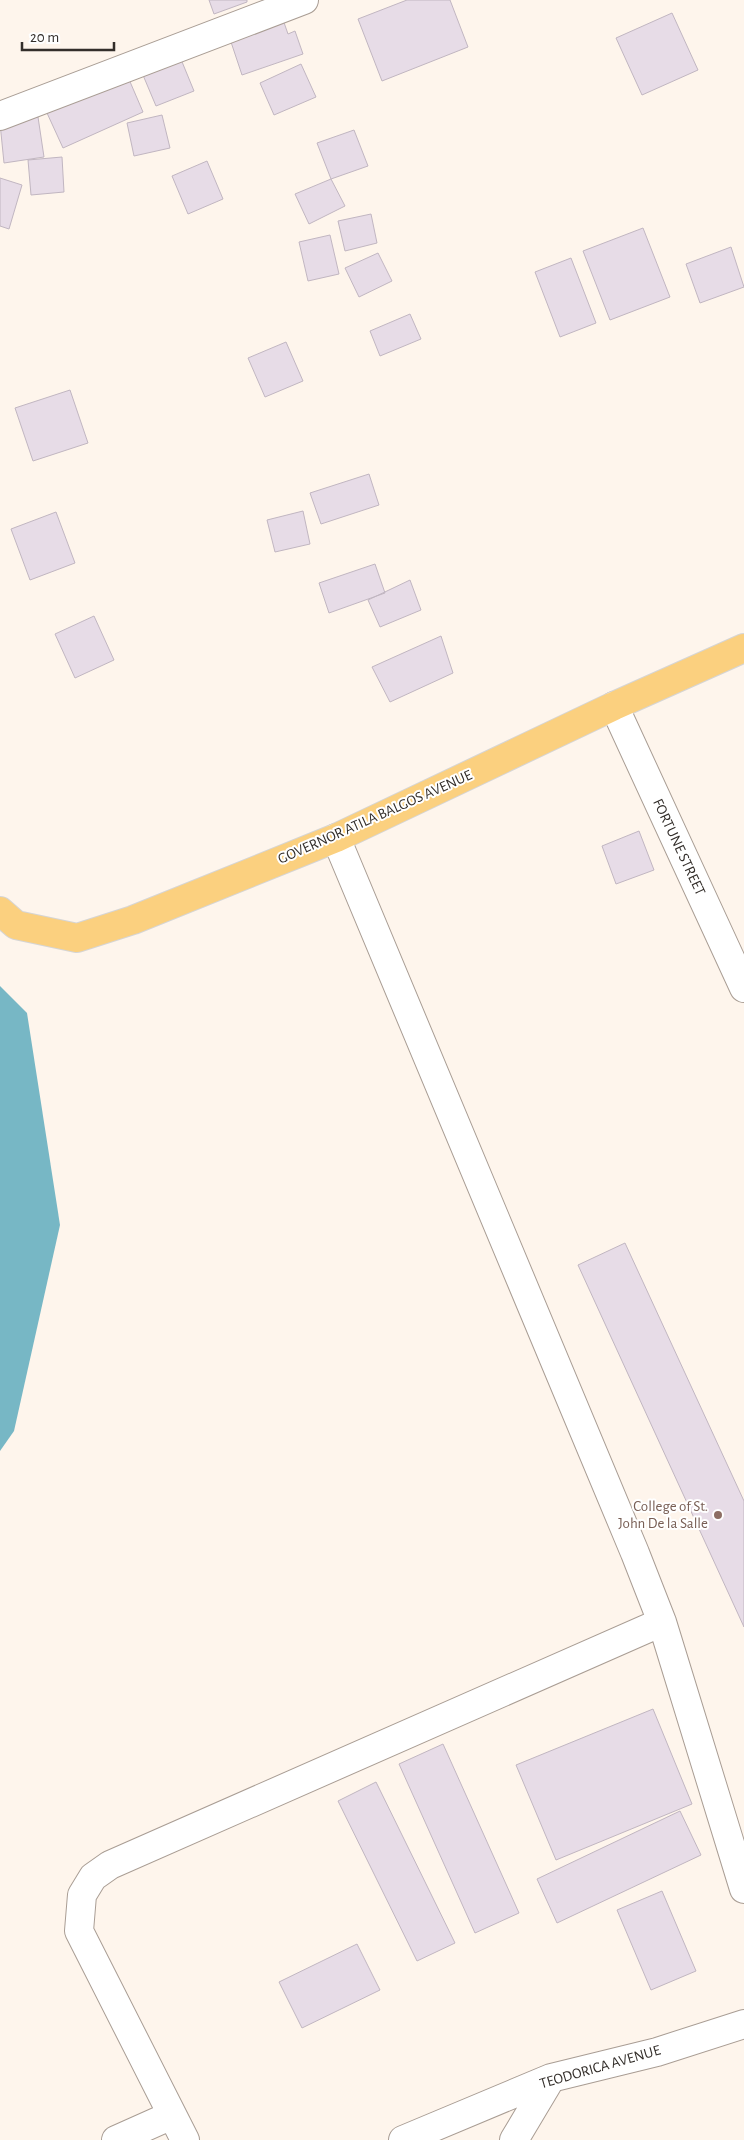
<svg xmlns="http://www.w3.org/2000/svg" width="744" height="2140" font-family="'Alegreya Sans',sans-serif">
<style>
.water{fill:#77b7c5}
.building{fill:#e7dce7;stroke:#c1b6c1}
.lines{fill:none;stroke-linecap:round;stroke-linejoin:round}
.minor-casing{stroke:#a99d94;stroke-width:30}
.major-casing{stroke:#d6d5d4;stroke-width:30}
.minor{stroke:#fff;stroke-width:28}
.major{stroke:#fbd07f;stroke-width:28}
.education-dot{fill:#8d6e63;stroke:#fff;stroke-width:2}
.labels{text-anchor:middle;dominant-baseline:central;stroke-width:4;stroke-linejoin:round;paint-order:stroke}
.street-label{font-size:15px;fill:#332e2a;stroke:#fff}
.education-label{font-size:15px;fill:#785e54;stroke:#fff;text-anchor:end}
</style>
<rect width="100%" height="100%" fill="#fef5ec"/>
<path class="water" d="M0,986L27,1013L60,1225L14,1431L0,1451Z"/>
<path class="building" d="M209,0H247V2L214,14Z
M407,0H450L468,47L382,81L358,19Z
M672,13L698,70L642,95L616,38Z
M281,14L288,34L295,31L303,54L242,75L228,33Z
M178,52L194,91L156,106L140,68Z
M301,64L316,97L274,115L260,83Z
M128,77L143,112L63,148L47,113Z
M162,115L170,148L134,156L127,123Z
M38,117L44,157L4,163L0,123Z
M354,130L368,166L331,179L317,143Z
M62,157L64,192L31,195L28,160Z
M207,161L223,199L188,214L172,176Z
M0,178L22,185L9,229L0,226Z
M331,179L345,206L309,224L295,194Z
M371,214L377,243L345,251L338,221Z
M643,228L670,297L610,320L583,251Z
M330,235L339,274L308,281L299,242Z
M731,247L744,287L700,303L686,264Z
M378,253L392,281L359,297L345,268Z
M571,258L596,323L560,337L535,272Z
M410,314L421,339L380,356L370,331Z
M286,342L303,381L265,397L248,358Z
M70,390L88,443L33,461L15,408Z
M369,474L379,505L321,524L310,493Z
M303,511L310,544L275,552L267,520Z
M56,512L75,563L30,580L11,529Z
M375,564L385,593L329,613L319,583Z
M410,580L421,610L380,627L368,600Z
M94,616L114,660L75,678L55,634Z
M441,636L453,673L390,702L372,667Z
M639,831L654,870L616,884L602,846Z
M625,1243L744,1501V1627L578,1265Z
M653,1709L692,1804L556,1860L516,1765Z
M443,1744L519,1913L475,1933L399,1764Z
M376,1782L455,1943L417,1961L338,1801Z
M680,1811L701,1855L557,1923L537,1879Z
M662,1891L696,1971L651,1990L617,1910Z
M357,1944L380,1990L302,2028L279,1982Z"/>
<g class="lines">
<g class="minor-casing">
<path id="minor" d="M0,116L304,0
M614,706L744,988
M336,838L635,1553L662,1622L744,1889
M116,2140L172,2115
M185,2140L79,1931L82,1895L93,1877L110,1865L662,1622
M403,2140L551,2078L657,2052L744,2024
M514,2140L551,2078"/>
</g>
<g class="major-casing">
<path id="major" d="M0,911L16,925L77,938L133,920L336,838L614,706L744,648"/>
</g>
<use href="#minor" class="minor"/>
<use href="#major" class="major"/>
</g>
<circle class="education-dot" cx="718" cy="1515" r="5"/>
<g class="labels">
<g class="street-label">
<text transform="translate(375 817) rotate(-24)">GOVERNOR ATILA BALGOS AVENUE</text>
<text transform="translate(679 847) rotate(65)">FORTUNE STREET</text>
<text transform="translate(600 2067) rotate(-16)">TEODORICA AVENUE</text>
</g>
<g class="education-label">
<text x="708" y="1506">College of St.<tspan x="708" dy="17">John De la Salle</tspan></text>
</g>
</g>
<path d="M22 42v8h92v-8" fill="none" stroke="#332e2a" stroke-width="2.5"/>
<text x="30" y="42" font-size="15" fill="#332e2a" stroke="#ffffff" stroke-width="4" paint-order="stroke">20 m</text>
</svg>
